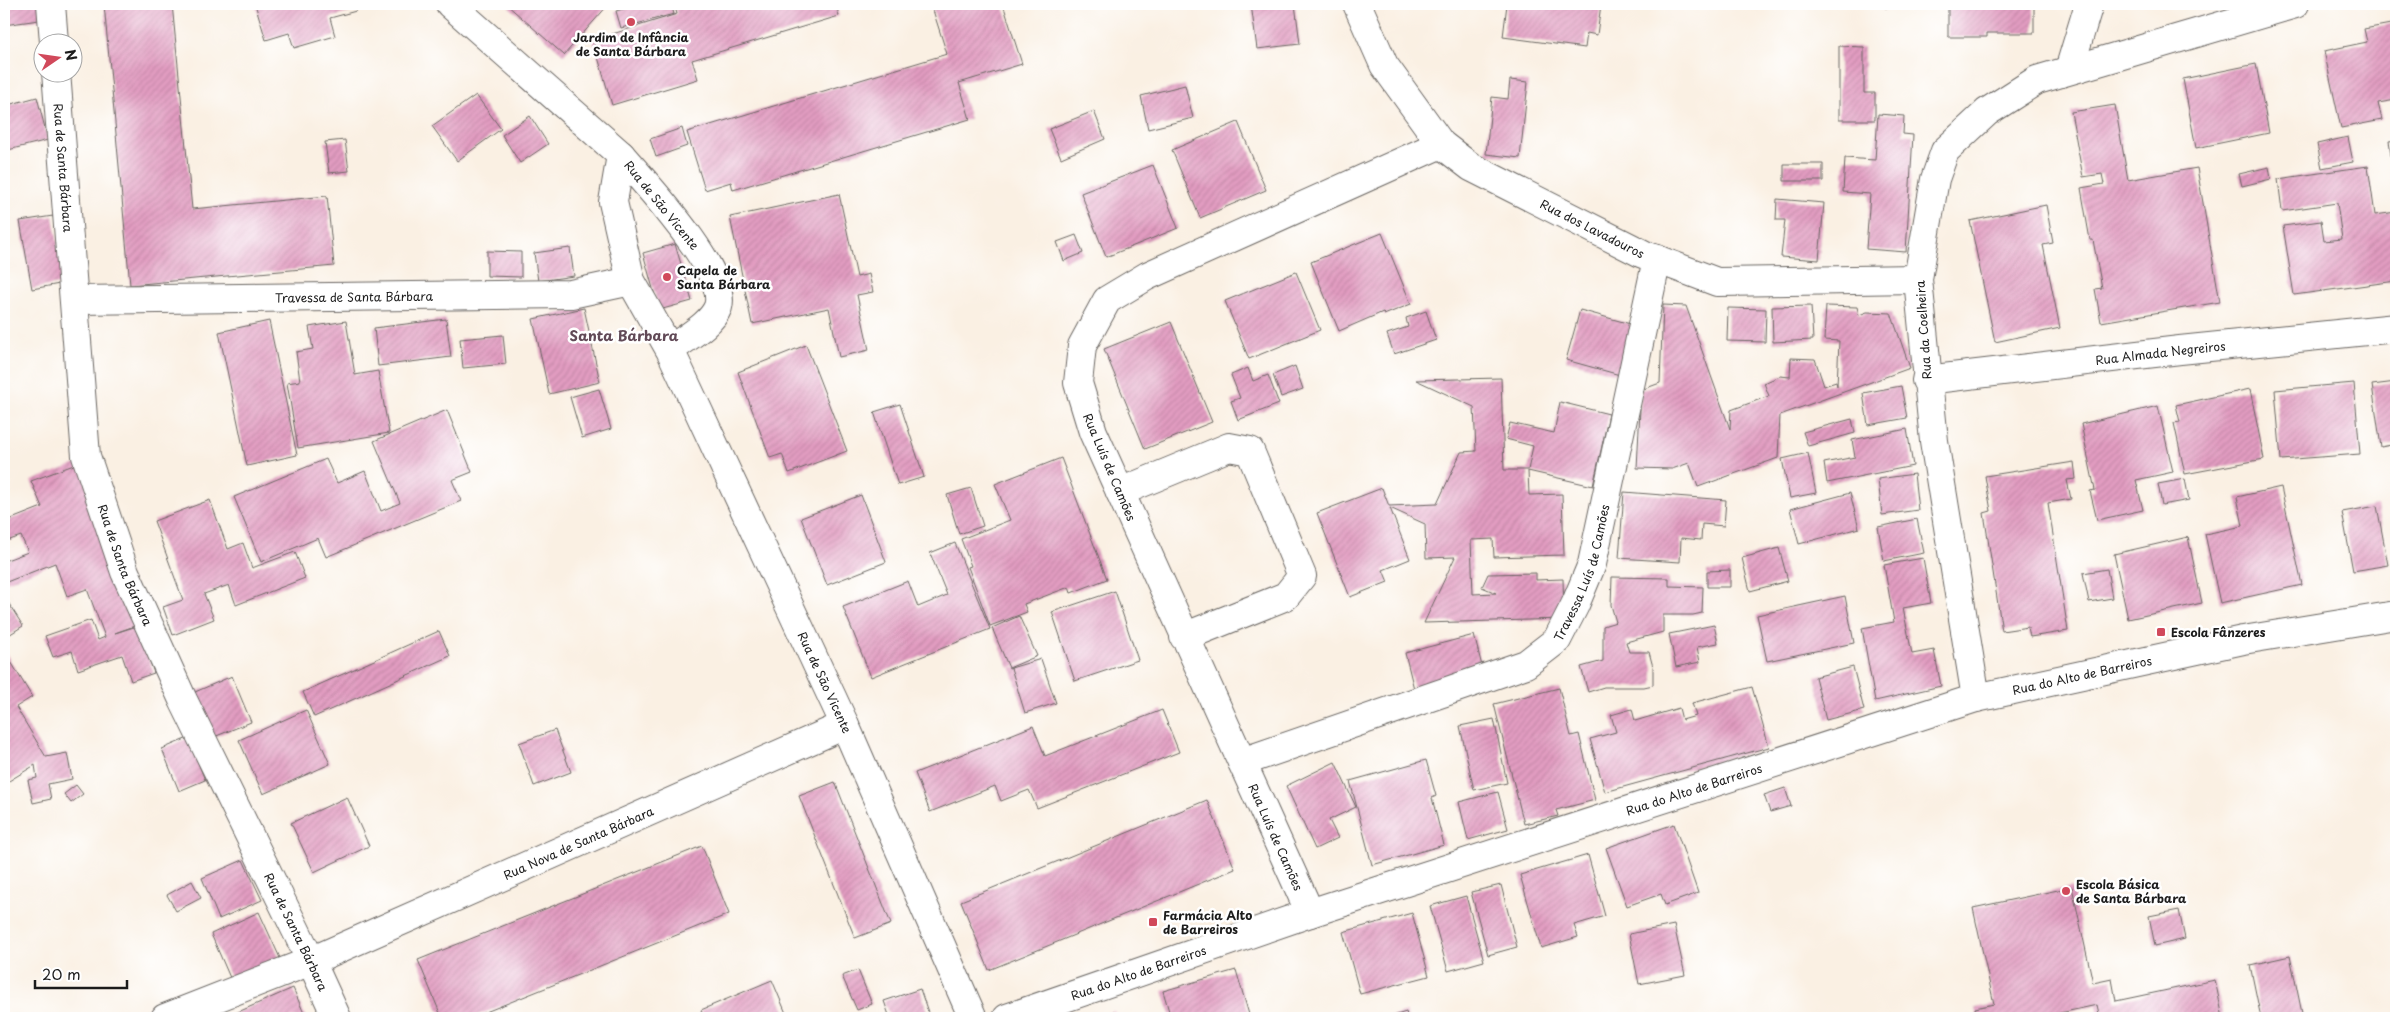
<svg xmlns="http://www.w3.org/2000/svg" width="2400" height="1022" font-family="'Playpen Sans',sans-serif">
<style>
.building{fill:url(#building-hatch)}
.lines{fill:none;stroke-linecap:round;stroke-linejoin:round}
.minor-casing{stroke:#6a6662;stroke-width:30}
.minor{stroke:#fff;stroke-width:28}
.poi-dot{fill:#d1495b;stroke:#fff;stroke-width:2}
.labels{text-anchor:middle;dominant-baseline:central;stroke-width:5;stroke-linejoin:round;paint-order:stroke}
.poi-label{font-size:12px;font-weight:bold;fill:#1c1c1c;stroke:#fff;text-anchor:start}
.street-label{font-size:12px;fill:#1c1c1c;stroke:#fff}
.neighbourhood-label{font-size:14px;font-weight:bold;fill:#614956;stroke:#fff}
</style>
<defs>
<pattern id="building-hatch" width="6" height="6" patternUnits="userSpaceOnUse" patternTransform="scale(1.25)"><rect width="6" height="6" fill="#e29cc1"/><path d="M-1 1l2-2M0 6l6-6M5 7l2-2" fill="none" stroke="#c186a5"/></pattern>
</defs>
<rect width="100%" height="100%" fill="#fff"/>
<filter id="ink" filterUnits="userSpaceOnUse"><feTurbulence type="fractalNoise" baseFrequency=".02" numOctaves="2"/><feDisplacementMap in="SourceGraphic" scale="10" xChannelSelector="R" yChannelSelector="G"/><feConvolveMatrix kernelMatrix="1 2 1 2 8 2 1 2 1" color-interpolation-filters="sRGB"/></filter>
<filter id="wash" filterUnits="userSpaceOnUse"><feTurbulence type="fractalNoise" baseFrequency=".0096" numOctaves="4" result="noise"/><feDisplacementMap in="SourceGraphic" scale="20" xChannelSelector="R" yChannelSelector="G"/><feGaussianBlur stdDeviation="1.12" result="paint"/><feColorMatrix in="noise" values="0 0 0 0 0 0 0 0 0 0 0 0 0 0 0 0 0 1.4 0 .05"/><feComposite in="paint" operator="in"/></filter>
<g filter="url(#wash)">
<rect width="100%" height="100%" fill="#faf0e3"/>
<g id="blocks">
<path class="building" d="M4,4H44L46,19L4,25Z
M104,4H172L192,209L327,196L334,266L130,285Z
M255,4H354L356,11L330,18L335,36L294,48L289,33L266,40Z
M506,4H609L564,55Z
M641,4H671L674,14L621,28L616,11Z
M674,4H836L839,16L692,60L698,79L612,105L593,40L677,14Z
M931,4H1003L1022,64L959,83L970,119L733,190L731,182L705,190L687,132L947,54Z
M1251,4H1295L1300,44L1257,49Z
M1507,4H1601L1597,35L1587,33L1585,48L1503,37Z
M1884,4H1903V5L1885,8Z
M1948,4H2034V33H1987V37H1948Z
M2396,23V100L2378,103L2382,120L2341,128L2324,51L2367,42L2364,29Z
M1839,46L1864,47V93H1875V120H1839Z
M2256,64L2269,133L2196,148L2183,79Z
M1510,80L1528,82L1520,158L1486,154L1492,97L1508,99Z
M1185,85L1193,118L1148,129L1141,96Z
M476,95L501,129L457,161L432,126Z
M37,97L48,140L4,151V106Z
M2115,105L2128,180L2197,168L2220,302L2101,322L2095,289L2102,288L2093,240H2090L2081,188L2104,184L2102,174L2083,177L2071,112Z
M1094,111L1105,139L1061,158L1049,129Z
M1878,114L1904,116L1903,134L1913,135L1906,252L1866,249L1870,194L1843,192L1845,158L1875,160Z
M530,116L548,144L520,163L502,135Z
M1238,122L1266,190L1200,218L1172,150Z
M682,128L687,146L656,157L650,139Z
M2348,137L2353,162L2322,168L2317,144Z
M345,140L349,171L329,173L325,142Z
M2396,140V155L2391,156L2389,141Z
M1784,164H1823V181H1784Z
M1153,165L1178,228L1106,257L1081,193Z
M2368,166L2375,215L2396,212V281L2294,295L2283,226L2321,221L2324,241L2342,239L2337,203L2282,211L2278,179Z
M2269,167L2271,179L2242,186L2239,174Z
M839,194L857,277L869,274L873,292L857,295L869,350L839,357L829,308L752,324L730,217Z
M1777,199L1824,203L1819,260L1781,257L1785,220H1776Z
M2046,205L2053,243L2043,245L2060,328L1995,342L1970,221Z
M53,216L65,283L32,289L20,221Z
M1382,233L1411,304L1384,315L1383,312L1339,331L1311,262Z
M1076,235L1083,253L1064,261L1057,242Z
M675,244L692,301L659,310L643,253Z
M570,248L574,276L538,281L534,253Z
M487,251L521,252V277L487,276Z
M1296,272L1320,330L1249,359L1225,301Z
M1663,305L1686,306L1730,429L1731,410L1769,396L1764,383L1780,376L1790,377L1791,358L1815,359L1824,386L1836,382L1837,386L1839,341L1824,340L1826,306L1857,307L1859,315L1867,312L1891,313L1910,368L1780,415L1778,458L1698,487L1689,463L1672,469L1637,468L1641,390L1660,383Z
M1811,306L1813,340L1773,342L1772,307Z
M584,308L600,382L549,394L533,319Z
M1728,308L1766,309L1765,342L1727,341Z
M1580,310L1634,325L1620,375L1566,360Z
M1426,311L1436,340L1394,354L1387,334L1408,327L1406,318Z
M446,319L451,357L378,366L374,328Z
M269,321L297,455L247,466L219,332Z
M346,321L355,375L378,371L389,433L298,448L287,383L300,381L296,352L313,349L309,327Z
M1171,322L1212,422L1145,449L1104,349Z
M503,335L506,364L463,368L460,339Z
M806,345L847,451L789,473L782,454L770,458L738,372Z
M1295,366L1303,389L1281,397L1273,375Z
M1248,368L1253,381L1268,375L1279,404L1238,420L1231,401L1240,398L1231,375Z
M1501,378L1504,470H1528L1533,446L1506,439L1510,423L1554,433L1560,402L1609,414L1593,486L1528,471L1529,495L1562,494L1564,555L1494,557L1493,539L1471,540L1473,594L1496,593L1482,587L1488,574L1536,573V580L1563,579L1564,619L1424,623L1455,557L1426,558L1425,524L1390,508L1410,559L1383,570L1388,582L1350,597L1317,513L1382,488L1389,506L1437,504L1461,452L1476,451L1474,407L1416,380Z
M2396,382V444L2381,447L2372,385Z
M2354,383L2360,454L2281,460L2275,390Z
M1901,386L1907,418L1868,425L1863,393Z
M599,389L611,429L582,438L570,397Z
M2250,389L2264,459L2185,474L2174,423L2180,422L2176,405Z
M900,404L924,477L898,485L874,412Z
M2158,406L2173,472L2136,480L2143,510L2097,520L2090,491L2095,490L2081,424Z
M447,410L472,472L452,480L461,501L326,557L318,538L261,562L234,497L326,459L337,483L365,471L381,511L400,503L374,441Z
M1852,419L1855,433L1808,446L1803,432Z
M1907,429L1913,466L1827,483L1824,463L1855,457L1852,440Z
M1808,453L1816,493L1790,498L1782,459Z
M1061,458L1107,579L1071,593L1069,587L1024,604L1027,612L990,626L968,567L971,566L961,539L1010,520L995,484Z
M2074,462L2076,479L2067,480L2071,499L2048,503L2068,631L2030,637L2028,627L2002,631L1984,513L1991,511L1985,476Z
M79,463L140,624L115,633L137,626L154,673L131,681L122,655L78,670L72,651L53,657L45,636L91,620L98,640L105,637L87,589L67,596L55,563L4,583V561L28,552L21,536L4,542V522L42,507L31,481Z
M1914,474L1918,510L1882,515L1878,479Z
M2185,479L2189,500L2162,505L2158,484Z
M2281,487L2302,585L2220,603L2205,534L2243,526L2237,497Z
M971,488L983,526L959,534L947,495Z
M1624,492L1726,500L1724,526L1702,524L1701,540L1681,538L1680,562L1619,558Z
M1850,493L1859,528L1799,544L1790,509Z
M861,495L886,562L827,585L801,518Z
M210,500L228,549L243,543L252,568L295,552L305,578L236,605L229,585L204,594L214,619L173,635L163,607L183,600L154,521Z
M2377,506L2388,565L2353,571L2342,512Z
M1917,519L1924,553L1884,561L1878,527Z
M2188,537L2202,603L2128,619L2114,554Z
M955,543L990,629L871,677L843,607L908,581L918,607L947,595L930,553Z
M1779,548L1788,581L1750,591L1742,558Z
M1923,558L1931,603L1903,608L1912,654L1934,650L1941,686L1875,701L1862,628L1894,622L1884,565Z
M2107,569L2112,598L2089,602L2083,573Z
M1730,570V587H1707V571Z
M1612,577L1669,578V586L1703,587L1702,613L1693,615H1663V632L1626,642L1629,652H1649L1653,667V685L1644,687H1604L1588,692L1581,667L1603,661V626L1616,622L1611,605Z
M1115,591L1138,660L1075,681L1052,612Z
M4,596L23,626L4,638Z
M1845,596L1854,643L1767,661L1757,615Z
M1019,616L1037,656L1009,668L992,628Z
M1714,625L1718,643L1697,647L1700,662L1676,667L1669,634Z
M439,631L450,656L314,717L303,692Z
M1474,635L1483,670L1414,689L1405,653Z
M4,650L32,697L16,707L46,757L67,753L72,779L48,784L51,799L33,803L28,780L37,778L35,765L4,784Z
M1041,659L1056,703L1025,713L1011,668Z
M1853,667L1864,710L1826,720L1815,677Z
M232,676L251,722L214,737L195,692Z
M1752,687L1769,747L1605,792L1590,739L1616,732L1611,715L1632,709L1635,721L1679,708L1682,720L1696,716L1692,703Z
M1559,688L1571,736L1579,734L1595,800L1556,810L1558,816L1524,824L1494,704Z
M306,710L330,764L263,794L239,740Z
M1162,710L1179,752L1037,808L1029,790L1001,801L995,786L930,812L915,773L1033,726L1045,756Z
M1494,719L1507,783L1474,790L1460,726Z
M555,730L571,772L534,786L519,743Z
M188,738L205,780L179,791L162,749Z
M1426,760L1436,796L1432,798L1444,845L1372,865L1350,781Z
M1335,762L1356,807L1329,820L1338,838L1315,849L1286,786Z
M835,782L891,924L855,938L799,796Z
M76,785L83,794L71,803L64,794Z
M1785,788L1791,806L1770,812L1764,795Z
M1498,792L1508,829L1468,840L1459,802Z
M347,797L369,846L314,872L291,823Z
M1207,800L1235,869L989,970L961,901Z
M1674,824L1698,893L1665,905L1661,894L1627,906L1606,848Z
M702,846L729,914L471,1018H442L418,960Z
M1588,855L1605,916L1574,925L1578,937L1541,948L1520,875Z
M243,860L262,900L219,919L202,878Z
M192,881L201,898L176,911L167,895Z
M1501,885L1517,947L1488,955L1471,892Z
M2072,887L2093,983L2112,979L2116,1001L2215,980L2223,1018H2100L2097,1005L2037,1018H1977L1975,1008L1994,1004L1973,908Z
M1466,896L1484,961L1448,971L1430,906Z
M2179,910L2185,939L2155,946L2149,916Z
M259,912L280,958L231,980L211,934Z
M1412,913L1429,976L1360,994L1343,932Z
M1674,925L1685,975L1639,984L1629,934Z
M2290,956L2303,1018H2261L2250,965Z
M858,970L872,1004L857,1010L842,976Z
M1236,970L1250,1018H1171L1163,991Z
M772,980L788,1018H704L701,1010Z
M293,988L306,1018H230L229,1016Z
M920,989L930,1018H890L884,1001Z
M1114,1011L1116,1018H1093Z
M1406,1012L1408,1018H1387Z"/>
</g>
</g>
<g filter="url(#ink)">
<use href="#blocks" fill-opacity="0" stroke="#6a6662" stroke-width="1"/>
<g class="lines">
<g class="minor-casing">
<g id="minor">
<path d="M51,4L54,42"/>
<path d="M450,4L621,155"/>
<path id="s1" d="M1357,4L1384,65L1441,144L1471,167L1643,254L1717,282L1918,279"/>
<path d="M2069,70L2089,4"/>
<path id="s2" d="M56,72L86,456L125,572L183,700L311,961L337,1018"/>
<path id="s3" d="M75,300L571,294L631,281"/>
<path id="s4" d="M670,350C685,338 711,325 718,307C729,272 644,182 621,155L613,202L631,281L670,350L845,725L973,1018"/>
<path id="s5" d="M1926,380L2180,350L2396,328"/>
<path d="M1120,492L1229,447L1250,451L1302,576L1286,596L1184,637"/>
<path d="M1976,698L1934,441L1918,279L1935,179L1945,151L1987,112L2037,80L2295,4"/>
<path id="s6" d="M1242,762L1526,664L1557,640L1575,605L1592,564L1657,259"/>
<path d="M1310,913L1093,432L1078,383L1082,346L1107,300L1147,276L1441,144"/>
<path id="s7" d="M165,1018L311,961L845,725"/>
<path id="s8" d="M1007,1018L1310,913L1976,698L2243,640L2396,615"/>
</g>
</g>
<use href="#minor" class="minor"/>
</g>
</g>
<g class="poi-dot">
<circle cx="631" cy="22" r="5"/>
<circle cx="667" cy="277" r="5"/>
<rect x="2156" y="627" width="10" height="10" rx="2.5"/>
<circle cx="2066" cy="891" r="5"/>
<rect x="1148" y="917" width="10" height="10" rx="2.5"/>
</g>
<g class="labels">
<g class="poi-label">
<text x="631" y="37" text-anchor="middle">Jardim de Infância<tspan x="631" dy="14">de Santa Bárbara</tspan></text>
<text x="677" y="270">Capela de<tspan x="677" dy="14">Santa Bárbara</tspan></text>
<text x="2171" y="632">Escola Fânzeres</text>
<text x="2076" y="884">Escola Básica<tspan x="2076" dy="14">de Santa Bárbara</tspan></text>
<text x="1163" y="915">Farmácia Alto<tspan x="1163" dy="14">de Barreiros</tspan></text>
</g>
<g class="street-label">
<text stroke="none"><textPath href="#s2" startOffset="96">Rua de Santa Bárbara</textPath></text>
<text transform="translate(662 205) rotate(51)">Rua de São Vicente</text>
<text stroke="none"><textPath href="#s1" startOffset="338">Rua dos Lavadouros</textPath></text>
<text stroke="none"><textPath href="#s3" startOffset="279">Travessa de Santa Bárbara</textPath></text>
<text transform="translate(1923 330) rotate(-94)">Rua da Coelheira</text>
<text stroke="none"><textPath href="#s5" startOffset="236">Rua Almada Negreiros</textPath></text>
<text transform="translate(1110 467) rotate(67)">Rua Luís de Camões</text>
<text stroke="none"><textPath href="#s2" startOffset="501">Rua de Santa Bárbara</textPath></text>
<text stroke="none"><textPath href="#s6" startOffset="412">Travessa Luís de Camões</textPath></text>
<text stroke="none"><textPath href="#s8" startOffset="1129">Rua do Alto de Barreiros</textPath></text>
<text stroke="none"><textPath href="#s4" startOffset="824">Rua de São Vicente</textPath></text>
<text stroke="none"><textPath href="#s8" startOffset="724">Rua do Alto de Barreiros</textPath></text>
<text transform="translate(1276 837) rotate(66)">Rua Luís de Camões</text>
<text stroke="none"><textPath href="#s7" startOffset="449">Rua Nova de Santa Bárbara</textPath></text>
<text stroke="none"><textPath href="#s2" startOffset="906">Rua de Santa Bárbara</textPath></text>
<text stroke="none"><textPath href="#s8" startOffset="139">Rua do Alto de Barreiros</textPath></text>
</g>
<g class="neighbourhood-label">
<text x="624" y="335">Santa Bárbara</text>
</g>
</g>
<rect width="2400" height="1022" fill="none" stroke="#fff" stroke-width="20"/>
<g transform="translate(58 58) rotate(77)"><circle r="24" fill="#ffffff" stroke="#a4a4a4"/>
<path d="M0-4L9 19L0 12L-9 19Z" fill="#d1495b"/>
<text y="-8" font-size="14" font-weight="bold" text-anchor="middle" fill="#1c1c1c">N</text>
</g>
<path d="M35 980v8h92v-8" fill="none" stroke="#1c1c1c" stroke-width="2.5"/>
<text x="42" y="980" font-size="15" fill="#1c1c1c" stroke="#ffffff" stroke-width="4" paint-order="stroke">20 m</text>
</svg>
